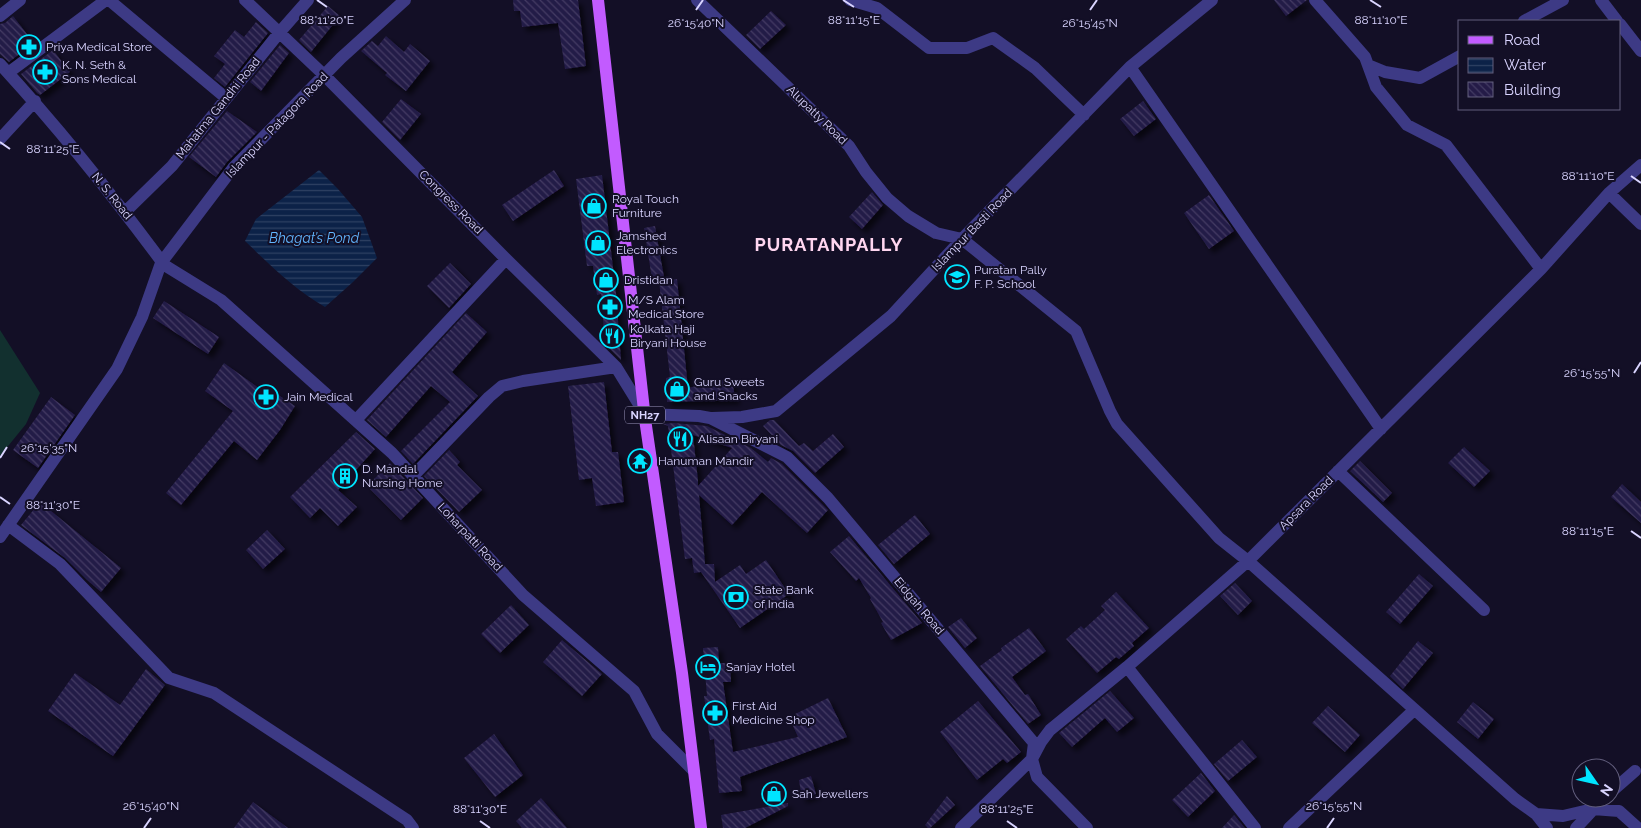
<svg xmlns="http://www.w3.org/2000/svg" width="1641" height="828" font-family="Raleway,sans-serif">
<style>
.green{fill:#12302f}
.water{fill:url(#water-rules)}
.building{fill:url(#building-back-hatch);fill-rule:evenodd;filter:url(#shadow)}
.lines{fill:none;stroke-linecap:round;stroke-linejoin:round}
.minor{stroke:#3d3a85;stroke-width:12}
.major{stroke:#c25bff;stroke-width:12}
.ticks{fill:none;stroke:#d9d4ff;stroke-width:2}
.labels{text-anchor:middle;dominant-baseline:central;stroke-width:4;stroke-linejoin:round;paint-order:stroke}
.shield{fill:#130f26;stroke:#9e99be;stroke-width:1}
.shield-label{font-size:11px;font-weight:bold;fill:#d9d4ff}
.poi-label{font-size:12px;fill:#d9d4ff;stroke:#130f26;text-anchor:start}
.street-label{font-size:12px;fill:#d9d4ff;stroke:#130f26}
.water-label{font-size:14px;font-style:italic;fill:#62b6ff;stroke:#130f26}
.district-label{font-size:18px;font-weight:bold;letter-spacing:1px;fill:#ffd6f0;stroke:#130f26}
.ticks-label{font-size:12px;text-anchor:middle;fill:#d9d4ff;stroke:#130f26;stroke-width:4;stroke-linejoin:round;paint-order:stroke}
</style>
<defs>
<pattern id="water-rules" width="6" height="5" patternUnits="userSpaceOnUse" patternTransform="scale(1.25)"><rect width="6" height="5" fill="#0c2248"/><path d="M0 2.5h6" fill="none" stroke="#2f4163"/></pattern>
<pattern id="building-back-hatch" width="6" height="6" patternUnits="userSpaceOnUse" patternTransform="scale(1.25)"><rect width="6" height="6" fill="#241b47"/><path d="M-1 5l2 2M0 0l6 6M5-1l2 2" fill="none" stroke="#433b63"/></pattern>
<filter id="shadow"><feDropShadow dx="4.5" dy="4.5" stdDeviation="2.5" flood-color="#0009"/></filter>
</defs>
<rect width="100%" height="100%" fill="#130f26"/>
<path class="green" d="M0,330L40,393L26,424L0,456Z"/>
<path class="water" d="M319,170L338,189L362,217L377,258L353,282L325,307C294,289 270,265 245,241L256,219Z"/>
<path class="building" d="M513,0H578L586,66L565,69L558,23L522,27L520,11H514Z
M1274,0H1307L1286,16Z
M328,6L340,16L311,52L299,40Z
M771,11L786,25L760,49L746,35Z
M13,16L34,43L9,62L0,54V24L5,23Z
M256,22L268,33L225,87L214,78L225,64L214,56L235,30L244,37Z
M386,36L404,52L410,44L430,61L406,91L385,75L387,73L361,51L372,41L378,46Z
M280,45L289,53L261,91L250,82Z
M53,50L70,72L40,95L37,93L21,74Z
M401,99L421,114L400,140L382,122Z
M1143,101L1156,119L1134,136L1120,119Z
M227,111L257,132L227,162L216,177L189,157Z
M554,170L564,186L513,221L502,205Z
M602,175L616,293L621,360L605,344L601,294L597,295L593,266H587L576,179Z
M872,192L883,205L862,229L849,217Z
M1209,195L1234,231L1209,249L1184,213Z
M655,226L664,277L652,279L644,228Z
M450,263L471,284L449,308L427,286Z
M677,279L688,388L731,378L736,400L667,402L666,378L670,377L659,281Z
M164,301L219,337L208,354L153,318Z
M466,313L487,332L452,372L478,396L413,464L401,451L450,402L431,386L386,437L367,420Z
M224,363L263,391L265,386L295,406L280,430L257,460L234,441L181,505L166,493L233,411L205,391Z
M604,382L612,452H618L624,502L596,506L592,478L579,480L568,386Z
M51,397L75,415L38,468L13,450Z
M770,420H774L799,446L804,443L813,451L833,434L844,447L815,473L793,451L781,445L763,426Z
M674,423L707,426L751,448L768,462L771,458L782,464L828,510L807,533L762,492L732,525L699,495L705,564H714L715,582L740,565L746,574L766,560L789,594L740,628L701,572L694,573L692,558L685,559L668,426L663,424ZM693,435L732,448L698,486V481Z
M356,432L375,449L338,490L357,507L338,526L320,508L310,518L290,497Z
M1464,447L1490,471L1474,487L1448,463Z
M449,450L460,462L457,465L482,490L459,512L424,476Z
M1360,461L1392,493L1383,502L1350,471Z
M390,463L423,498L401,520L367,486Z
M1622,484L1641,502V523L1611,497Z
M40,502L121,568L101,592L87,580L65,558L21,525Z
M915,515L930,534L894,564L878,545Z
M267,530L285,549L263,569L246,550Z
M849,536L922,623L891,640L881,623L883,622L870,599L871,598L859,578L856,581L830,552Z
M1419,574L1433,586L1400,624L1386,612Z
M1235,583L1252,601L1238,615L1220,596Z
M1116,592L1149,628L1132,643L1134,646L1119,659L1116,657L1097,673L1066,639L1081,626L1084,629L1105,610L1101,606Z
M511,605L529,625L500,653L481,634Z
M961,618L977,638L965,648L948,627Z
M1029,628L1046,651L1012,677L1025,695L1028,694L1041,715L1028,724L980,666L1002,650L1001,648Z
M562,640L602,674L582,696L543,662Z
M1418,641L1433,653L1403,689L1390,676Z
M718,647L719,663H730L731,682H723L733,752L798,737L789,717L828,698L847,737L740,777L742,791L719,793L714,739L710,740L704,696H707L703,648Z
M146,669L165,685L113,756L48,711L75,673L120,705Z
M1110,691L1134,718L1117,732L1105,718L1072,747L1059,733Z
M978,701L1021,752L1007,763L1003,759L977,780L940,732Z
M1473,702L1494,719L1478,739L1457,722Z
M1328,706L1360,735L1345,752L1312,723Z
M494,734L523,775L495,797L464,758Z
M1242,740L1257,757L1228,781L1214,764Z
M1201,773L1215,791L1188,817L1172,800Z
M811,776L816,794L802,799L799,780Z
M947,796L955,805L930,828H928L925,825Z
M541,798L567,828H522L516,821Z
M253,802L288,828H234Z
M788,803V806L745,828H723L721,815Z
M1234,815L1245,828H1222Z"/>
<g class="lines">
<path class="minor" d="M109,0L226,98
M245,0L324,75L506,259L616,367L645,414L699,416L710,418L787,457L828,498L1034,743L1032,759L1037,777L1087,828
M697,0L849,146L866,172L887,198L908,216L936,233L962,239L1076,331L1110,411L1117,424L1219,538L1248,561L1515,799L1536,814L1563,816L1593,809L1619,811L1638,828
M850,0L877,8L929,48H967L993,38L1035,68L1084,115
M1315,0L1365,57L1376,87L1407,125L1446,145L1541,269
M1601,0L1617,21
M0,16L20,0
M1524,21L1563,0
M1620,24L1641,51
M0,64C58,127 111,193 162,262
M1368,65L1385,72L1420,78L1460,56
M1130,67L1381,429
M8,73L106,0
M0,139L35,101
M1609,193L1641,224
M125,212L172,166L279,33L308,0
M161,263L221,300L392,453L523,595L634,691L657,734L693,770
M712,418L742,417L776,411L891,316L962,239L1130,67L1212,0
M356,420L506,259
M1338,471L1484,610
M413,476L489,397L502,386L523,381L616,367
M8,525L60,564L169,678L214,693L407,820L413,828
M0,537L117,369L142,317L161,263L233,168L341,58L405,0
M1127,667L1255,828
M1611,792L1635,771
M1536,814L1547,828
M961,828L1032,759L1041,742L1050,730L1127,667L1248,561L1541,269L1609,193L1641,165
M1289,828L1414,710
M1576,828L1604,798"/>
<path class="major" d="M598,0L645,419L682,673L701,828"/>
</g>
<path class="ticks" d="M317,0L327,7M843,0L854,7M1370,0L1381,7M696,10L703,0M1090,10L1097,0M0,142L10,149M1631,176L1641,183M1634,373L1641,362M0,458L7,447M0,497L10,504M1631,531L1641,538M480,821L490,828M1007,821L1017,828M144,828L151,818M1327,828L1334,818"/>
<defs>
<g id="pharmacy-ring" transform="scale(1.25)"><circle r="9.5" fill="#130f26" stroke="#00e5ff" stroke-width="1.5"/><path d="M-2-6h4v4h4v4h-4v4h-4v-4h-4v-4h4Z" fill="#00e5ff"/></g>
<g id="shop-ring" transform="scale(1.25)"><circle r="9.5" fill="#130f26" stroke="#00e5ff" stroke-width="1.5"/><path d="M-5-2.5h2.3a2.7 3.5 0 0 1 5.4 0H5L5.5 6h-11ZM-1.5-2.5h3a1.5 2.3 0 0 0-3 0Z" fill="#00e5ff"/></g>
<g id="school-ring" transform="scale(1.25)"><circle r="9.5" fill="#130f26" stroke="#00e5ff" stroke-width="1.5"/><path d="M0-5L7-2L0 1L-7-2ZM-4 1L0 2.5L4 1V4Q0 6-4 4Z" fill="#00e5ff"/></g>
<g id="restaurant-ring" transform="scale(1.25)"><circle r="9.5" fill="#130f26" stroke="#00e5ff" stroke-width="1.5"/><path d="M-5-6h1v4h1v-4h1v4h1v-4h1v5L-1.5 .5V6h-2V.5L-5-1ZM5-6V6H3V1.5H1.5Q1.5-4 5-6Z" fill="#00e5ff"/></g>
<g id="temple-ring" transform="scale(1.25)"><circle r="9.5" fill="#130f26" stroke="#00e5ff" stroke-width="1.5"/><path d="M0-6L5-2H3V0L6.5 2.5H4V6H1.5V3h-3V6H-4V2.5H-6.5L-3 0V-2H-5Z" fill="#00e5ff"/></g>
<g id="building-ring" transform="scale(1.25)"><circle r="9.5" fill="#130f26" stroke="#00e5ff" stroke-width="1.5"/><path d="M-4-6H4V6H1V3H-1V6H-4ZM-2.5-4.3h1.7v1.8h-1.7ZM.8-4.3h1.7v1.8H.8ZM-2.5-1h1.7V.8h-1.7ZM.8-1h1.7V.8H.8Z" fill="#00e5ff"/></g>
<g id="bank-ring" transform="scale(1.25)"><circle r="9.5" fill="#130f26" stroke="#00e5ff" stroke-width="1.5"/><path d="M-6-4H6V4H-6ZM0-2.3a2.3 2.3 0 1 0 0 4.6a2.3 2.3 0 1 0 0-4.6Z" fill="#00e5ff"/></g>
<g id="hotel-ring" transform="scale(1.25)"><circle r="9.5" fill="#130f26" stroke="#00e5ff" stroke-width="1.5"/><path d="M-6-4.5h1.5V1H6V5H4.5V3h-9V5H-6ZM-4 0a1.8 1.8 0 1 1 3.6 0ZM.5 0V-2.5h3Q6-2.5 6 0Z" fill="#00e5ff"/></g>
</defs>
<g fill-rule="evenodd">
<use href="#pharmacy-ring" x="29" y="47"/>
<use href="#pharmacy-ring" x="45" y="72"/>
<use href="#shop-ring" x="594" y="206"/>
<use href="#shop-ring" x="598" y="243"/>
<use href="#school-ring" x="957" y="277"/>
<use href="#shop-ring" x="606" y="280"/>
<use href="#pharmacy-ring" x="610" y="307"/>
<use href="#restaurant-ring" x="612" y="336"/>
<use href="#shop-ring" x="677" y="389"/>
<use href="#pharmacy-ring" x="266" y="397"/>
<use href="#restaurant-ring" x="680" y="439"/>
<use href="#temple-ring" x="640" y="461"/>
<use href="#building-ring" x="345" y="476"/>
<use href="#bank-ring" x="736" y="597"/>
<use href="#hotel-ring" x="708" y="667"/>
<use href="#pharmacy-ring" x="715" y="713"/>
<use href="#shop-ring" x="774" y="794"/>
</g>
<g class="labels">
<rect class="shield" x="625" y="406.5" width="40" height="17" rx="4"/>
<g class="shield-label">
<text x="645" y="415">NH27</text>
</g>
<g class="poi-label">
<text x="46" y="47">Priya Medical Store</text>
<text x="62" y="65">K. N. Seth &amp;<tspan x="62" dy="14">Sons Medical</tspan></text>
<text x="612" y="199">Royal Touch<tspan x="612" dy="14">Furniture</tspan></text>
<text x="616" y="236">Jamshed<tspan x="616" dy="14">Electronics</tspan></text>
<text x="974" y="270">Puratan Pally<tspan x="974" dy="14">F. P. School</tspan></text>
<text x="624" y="280">Dristidan</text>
<text x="628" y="300">M/S Alam<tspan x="628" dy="14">Medical Store</tspan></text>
<text x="630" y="329">Kolkata Haji<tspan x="630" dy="14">Biryani House</tspan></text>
<text x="694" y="382">Guru Sweets<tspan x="694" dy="14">and Snacks</tspan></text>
<text x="284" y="397">Jain Medical</text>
<text x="698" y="439">Alisaan Biryani</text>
<text x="658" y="461">Hanuman Mandir</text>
<text x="362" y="469">D. Mandal<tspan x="362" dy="14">Nursing Home</tspan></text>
<text x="754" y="590">State Bank<tspan x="754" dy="14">of India</tspan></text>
<text x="726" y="667">Sanjay Hotel</text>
<text x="732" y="706">First Aid<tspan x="732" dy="14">Medicine Shop</tspan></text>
<text x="792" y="794">Sah Jewellers</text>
</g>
<g class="street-label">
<text transform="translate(218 108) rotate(-51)">Mahatma Gandhi Road</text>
<text transform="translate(817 115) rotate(44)">Alupatty Road</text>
<text transform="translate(277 125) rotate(-46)">Islampur - Patagora Road</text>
<text transform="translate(112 196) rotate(51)">N. S. Road</text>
<text transform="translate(451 202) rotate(45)">Congress Road</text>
<text transform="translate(972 230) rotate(-46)">Islampur Basti Road</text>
<text transform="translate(1306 503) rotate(-45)">Apsara Road</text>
<text transform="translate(470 537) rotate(47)">Loharpatti Road</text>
<text transform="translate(919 606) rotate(50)">Eidgah Road</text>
</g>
<g class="water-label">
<text x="314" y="238">Bhagat’s Pond</text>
</g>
<g class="district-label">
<text x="829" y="244">PURATANPALLY</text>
</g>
</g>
<g class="ticks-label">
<text x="327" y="24">88°11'20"E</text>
<text x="854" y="24">88°11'15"E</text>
<text x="1381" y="24">88°11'10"E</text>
<text x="696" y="27">26°15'40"N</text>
<text x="1090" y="27">26°15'45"N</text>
<text x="53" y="153">88°11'25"E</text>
<text x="1588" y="180">88°11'10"E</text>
<text x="1592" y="377">26°15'55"N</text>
<text x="49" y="452">26°15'35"N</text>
<text x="53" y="509">88°11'30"E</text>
<text x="1588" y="535">88°11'15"E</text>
<text x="151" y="810">26°15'40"N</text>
<text x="1334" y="810">26°15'55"N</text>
<text x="480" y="813">88°11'30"E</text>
<text x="1007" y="813">88°11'25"E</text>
</g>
<rect x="1458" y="20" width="162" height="90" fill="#130f26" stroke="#625e7d"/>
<rect x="1468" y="36" width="25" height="8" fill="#c25bff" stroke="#625e7d"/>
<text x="1504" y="45" font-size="15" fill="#d9d4ff">Road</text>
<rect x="1468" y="58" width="25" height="15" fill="url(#water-rules)" stroke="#625e7d"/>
<text x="1504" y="70" font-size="15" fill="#d9d4ff">Water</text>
<rect x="1468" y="82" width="25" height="15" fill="url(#building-back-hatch)" stroke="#625e7d"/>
<text x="1504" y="95" font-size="15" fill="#d9d4ff">Building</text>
<g transform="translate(1596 783) rotate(124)"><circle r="24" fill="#130f26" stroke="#625e7d"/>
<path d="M0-4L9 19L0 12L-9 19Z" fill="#00e5ff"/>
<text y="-8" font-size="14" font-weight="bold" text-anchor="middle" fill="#d9d4ff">N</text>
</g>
</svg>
